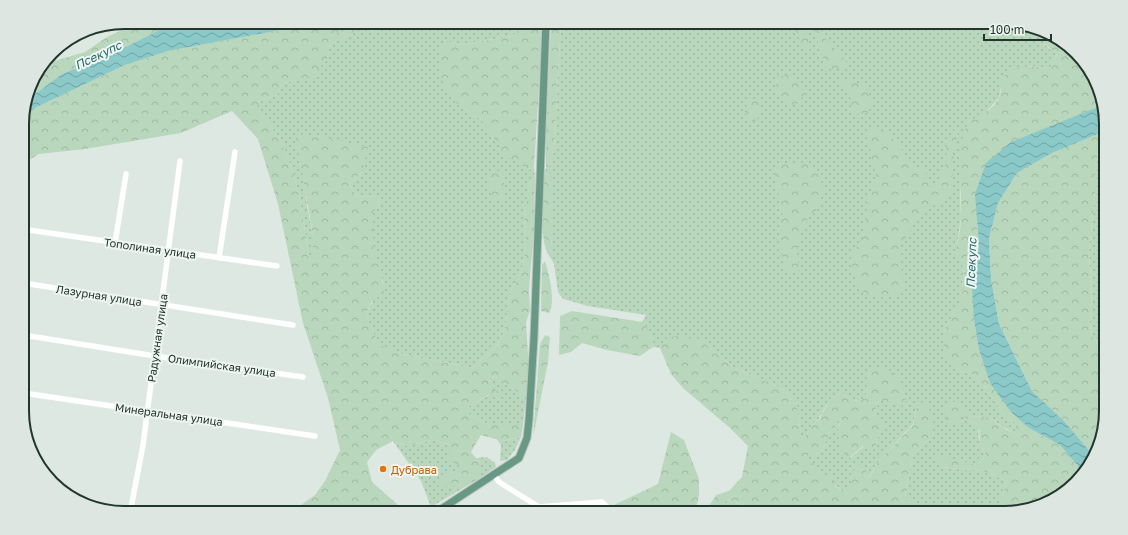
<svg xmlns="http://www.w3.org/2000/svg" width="1128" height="535" font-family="'Golos Text',sans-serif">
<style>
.grass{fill:url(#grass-dots)}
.forest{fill:url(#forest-crowns)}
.water{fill:url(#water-waves)}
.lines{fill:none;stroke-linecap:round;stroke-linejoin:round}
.major-casing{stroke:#bcc3c0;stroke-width:9}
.minor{stroke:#fff;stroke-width:5.5}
.major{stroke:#679985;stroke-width:7}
.food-dot{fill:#e8710a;stroke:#eef5f1;stroke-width:1.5}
.labels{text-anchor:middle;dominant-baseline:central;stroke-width:4;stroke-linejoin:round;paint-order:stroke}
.street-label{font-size:11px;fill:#21362d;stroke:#eef5f1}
.food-label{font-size:11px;fill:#c56008;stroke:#eef5f1;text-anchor:start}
.water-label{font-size:12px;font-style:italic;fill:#226a6b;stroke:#eef5f1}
.rim{fill:none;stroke:#21362d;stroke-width:2}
</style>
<defs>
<pattern id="grass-dots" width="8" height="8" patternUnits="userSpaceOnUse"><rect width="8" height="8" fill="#b9d7bc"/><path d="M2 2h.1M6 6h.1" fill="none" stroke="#9fb9a2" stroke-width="1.8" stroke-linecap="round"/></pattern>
<pattern id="forest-crowns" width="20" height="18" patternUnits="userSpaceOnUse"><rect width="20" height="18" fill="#b9d7bc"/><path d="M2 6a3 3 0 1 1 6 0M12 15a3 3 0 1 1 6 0" fill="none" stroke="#9fb9a2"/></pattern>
<pattern id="water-waves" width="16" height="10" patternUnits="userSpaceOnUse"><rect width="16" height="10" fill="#8bc8c8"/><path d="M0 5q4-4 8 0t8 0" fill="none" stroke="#71a3a3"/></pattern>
</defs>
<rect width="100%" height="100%" fill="#dee8e2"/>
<path class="grass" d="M350,22H370L372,31L398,22H524L513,36L459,45L444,40L452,100L480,119L529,170L534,167L535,178L530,181L524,217L526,244L522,270L510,293L505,328L499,343L473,368L402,354L378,345L366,314L383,282L373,245V212L379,206L381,196L357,197L349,184L362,172L335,141L312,135L303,171L307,206L313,235V257H309C300,202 298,154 258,110V102L276,96L285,83L298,80L327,60L330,44L353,34L355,28L335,38L342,26Z
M561,22H1004L1043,30L1055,39L1044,44L1057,55L1050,68L1029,66L1002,80L999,98L984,114L968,122L960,192L961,218L957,245L964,268L961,299L944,331L955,368L973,375L983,384L1005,416L1016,423V433C994,425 997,415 971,417L960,403L962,415L979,427C977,439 981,446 986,456L977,465L933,455L940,467L983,471L1007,481L997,513H923L920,505L905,498L908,477L914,453L930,439L917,406L913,424L878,462L868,479L848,494C831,484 819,471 806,456L821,453L831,430L841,417L838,433L850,458L864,446L875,449L878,436L884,424L874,415L879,400L908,406L869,371L866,398L856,401L840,393L830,399L818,420L814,422L802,443L797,405L782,388L733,367L702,341L668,338L660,348L653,347L650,332L642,322L646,315L588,306L563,299L558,292L554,264L550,257L552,237V175L547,173L544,175L546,168L550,166L554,151Z
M1105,143L1106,347H1101L1092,337L1090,323L1092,294L1089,253L1095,192V166L1098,152Z
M494,376L522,395L527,389L523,425H490L467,413L469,406L491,394L501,400L491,389L489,379Z
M521,437L515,450L507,460L500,461L501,445L496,438L503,441Z
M432,440L450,445L463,467L446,475L455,486L465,487L431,507L421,481L393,441L408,446Z
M487,457L495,463L496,467L480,478V463L476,458Z
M726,500L751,507L756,513H719Z"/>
<path class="forest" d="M139,22H175L114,53L62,74L27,100L32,79L44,64L85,52L107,37Z
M323,22H350L342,26L336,37L355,28L353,34L330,44L327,60L309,80H298L285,83L276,96L258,102V110C298,154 300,202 309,257H313V235L295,134L312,135L368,147L362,172L349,184L357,197L381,196L379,206L373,212V245L381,270L384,294L372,301L366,314L378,344L402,354L473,368L499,343L505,328L510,293L522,270L526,244L524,217L530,181L535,178L534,229L529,289L530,310L526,323L529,371L527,389L522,395L494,376L489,379L491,389L498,391L502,400L490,394L469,406L467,413L490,425H523L521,437L503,441L481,435L471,452L480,463V478L465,487L437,486L446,475L462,467L448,459L450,445L432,440L408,446L393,441L376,450L367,462L372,482L407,513H290L315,495L325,481L340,450L328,398L303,323L278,204L258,139L232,111L181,133L85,149L39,154L22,164V119L37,107L125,65L168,51L286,29L312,26Z
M524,22H543L534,167L529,170L505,155L491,133L480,119L452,100L439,73V50L444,40L459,45L513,36Z
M551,22H561L554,151L550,166L546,168V127Z
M792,22H808L810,54L796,34Z
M812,22H817L820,35C828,39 841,57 849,65L839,69H826Z
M999,22L1013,24L1018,33L1003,41L1004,31Z
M1055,39L1085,62L1103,105L1049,128L977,224L979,245L976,261L974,320L979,350L990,383L1029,428L1060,445L1078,466L1080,472L1061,496L1010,513H997L1007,481L983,471L940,467L932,454L977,465L986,456L980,443L979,427L962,415L958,424L948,425L945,410L949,402H960L971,417C999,415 994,427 1016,433V423L1005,416L983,384L973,375L955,368L943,359L944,331L961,298L964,268L955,257C957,243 961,230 961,217C962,186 955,150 968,122C979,116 993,110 999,98C1002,93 1000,85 1002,80C1011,63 1034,66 1050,68L1057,55L1044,43Z
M786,74L796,81L805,93L799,103L791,106L778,97L776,81Z
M839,78C850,78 855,84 865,86L872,103L868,113L856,114L851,108L850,92L841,86Z
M750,101H759L761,114L754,122L750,121L744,110Z
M868,126L887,132L901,148L913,166L924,169L933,188L945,168L947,147L955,129L958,134L953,152L952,192L940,202L922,212L899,248L904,291L886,298L865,295L854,277L851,258L863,236L868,200L876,177L870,150Z
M1105,131V143L1098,152L1095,166V192L1089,253L1092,294L1090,323L1092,337L1101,347H1106C1106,374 1111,435 1093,456L1064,421L1032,391L1022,371L999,324L991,279L989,238L998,203L1017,173L1052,153Z
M801,162L816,169L823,188L819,208L809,217L801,233L797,252L799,270L787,274L781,251L782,211L773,170L778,165Z
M496,169L504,175V199H493L486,176Z
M547,173L552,175V237L550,257C538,243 544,194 544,175Z
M545,261C549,273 556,303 549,313L541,311L542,265Z
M572,311L642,322L650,332L653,347L640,356L607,350L582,343L571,352L559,355L560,316Z
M545,335L550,337L548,362L533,437L540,344Z
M676,336L702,341L733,367L782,388L797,405L802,442L814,422L819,420L830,399L840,393L856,401L866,398L869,371L883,366L899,378L908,407L879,400L874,415L885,424L878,436L875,450L863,446L849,458L839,448L838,433L841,418L831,430L821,453L807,456L822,474L833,476L835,486L848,494L855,465L863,464L869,478L878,462L913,425L917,406L925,401L933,416L930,439L914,453L908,477L905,497L920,505L923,513H756L751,507L727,500L719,513H705L716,495L729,491L742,477L748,446L730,428L683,388L671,374L660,348L668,338Z
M671,432L684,440L699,479V495L695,513H631L612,506L658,484Z"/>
<path class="water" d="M175,22H323L312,26L286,29L168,51L125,65L37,107L22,119L27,100L62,74L114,53Z
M1103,105L1105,111V131L1052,153L1017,173L998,203L989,238L991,279L999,324L1022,371L1032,391L1064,421L1092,454L1093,456L1080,472L1078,466L1060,445L1029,428L1011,412L990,383L979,350L974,320L972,287L979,245L975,194L986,163L1011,142Z"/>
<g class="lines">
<g class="major-casing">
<path id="major" d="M435,513L519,458L527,438L529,420L534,337L546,22"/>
</g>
<path class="minor" d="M22,229L277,266
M115,243L126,174
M219,258L235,152
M23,283L293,325
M23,335L155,356L303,377
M23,393L315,436
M494,475L499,482L539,507L602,502L613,513
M130,513L143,445L180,161"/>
<use href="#major" class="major"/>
</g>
<circle class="food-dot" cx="383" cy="469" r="4"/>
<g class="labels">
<g class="street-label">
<text transform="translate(150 248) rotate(8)">Тополиная улица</text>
<text transform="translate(99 295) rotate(9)">Лазурная улица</text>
<text transform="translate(157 338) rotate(-82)">Радужная улица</text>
<text transform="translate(222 365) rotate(8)">Олимпийская улица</text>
<text transform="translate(169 414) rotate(8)">Минеральная улица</text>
</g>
<g class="food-label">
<text x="391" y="469">Дубрава</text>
</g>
<g class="water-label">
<text transform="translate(98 55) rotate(-26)">Псекупс</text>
<text transform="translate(971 263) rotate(-88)">Псекупс</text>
</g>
</g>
<path d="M0 0H1128V535H0ZM124 29H1004A95 95 0 0 1 1099 124V411A95 95 0 0 1 1004 506H124A95 95 0 0 1 29 411V124A95 95 0 0 1 124 29Z" fill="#dee6e1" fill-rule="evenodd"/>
<path class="rim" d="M124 29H1004A95 95 0 0 1 1099 124V411A95 95 0 0 1 1004 506H124A95 95 0 0 1 29 411V124A95 95 0 0 1 124 29Z"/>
<path d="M984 34v6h67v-6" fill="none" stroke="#21362d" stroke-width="2"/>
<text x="990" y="34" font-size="12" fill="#21362d" stroke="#eef5f1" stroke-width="3" paint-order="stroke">100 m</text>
</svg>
